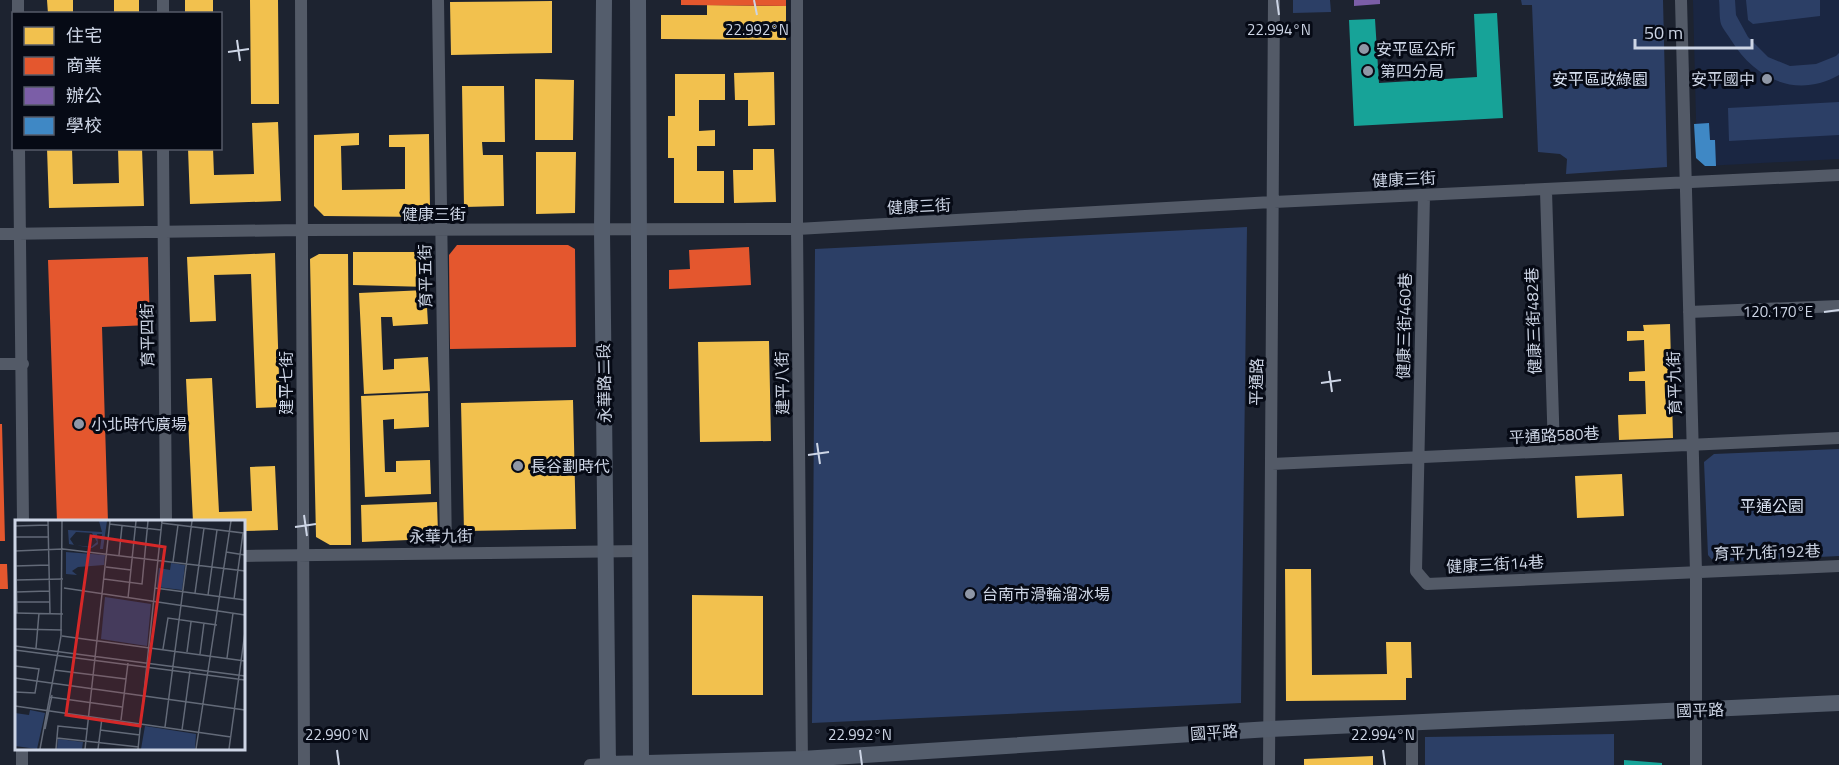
<svg xmlns="http://www.w3.org/2000/svg" width="1839" height="765" font-family="'Titillium Web','Noto Sans TC',sans-serif">
<style>
.built{fill:#1a2642}
.green{fill:#2c3f66}
.homes{fill:#f2c14e}
.shops{fill:#e4572e}
.offices{fill:#7b5ea7}
.schools{fill:#3f88c5}
.public{fill:#17a398}
.lines{fill:none;stroke-linecap:round;stroke-linejoin:round}
.street{stroke:#535a67;stroke-width:12}
.secondary{stroke:#545d6c;stroke-width:16}
.ticks{fill:none;stroke:#cdd5e5;stroke-width:2}
.poi-dot{fill:#8f97a6;stroke:#060a15;stroke-width:2}
.labels{text-anchor:middle;dominant-baseline:central;stroke-width:6;stroke-linejoin:round;paint-order:stroke}
.poi-label{font-size:16px;fill:#cdd5e5;stroke:#060a15;text-anchor:start}
.park-label{font-size:16px;fill:#d8e1f1;stroke:#060a15}
.street-label{font-size:16px;fill:#cdd5e5;stroke:#060a15}
.inset-road{fill:none;stroke:#636a78;stroke-width:1.5}
.view{fill:#d62828;fill-opacity:0.15;stroke:#d62828;stroke-width:3}
.inset-edge{fill:none;stroke:#cdd5e5;stroke-width:3}
.ticks-label{font-size:15px;text-anchor:middle;fill:#cdd5e5;stroke:#060a15;stroke-width:6;stroke-linejoin:round;paint-order:stroke}
</style>
<rect width="100%" height="100%" fill="#1d2330"/>
<path class="built" d="M1693,0H1839V159L1706,166L1697,158Z"/>
<path class="green" d="M1293,0H1330L1331,12L1293,13Z
M1521,0H1663L1667,167L1566,174L1567,159L1560,154L1538,152L1532,5H1522Z
M1719,0H1735L1736,15L1748,37L1768,57L1790,66L1816,64L1836,56L1839,53V75C1796,99 1755,79 1731,40C1728,35 1723,29 1721,24C1719,17 1720,7 1719,0Z
M1746,0H1820V16L1753,24L1748,20Z
M1839,102V135L1729,141L1728,108Z
M1247,227L1241,703L812,723L815,249Z
M1839,449V556L1714,562L1708,555L1704,462L1714,454Z
M1614,734V765H1425V737Z"/>
<path class="homes" d="M47,0H73V14H48Z
M114,0H139V14H114Z
M185,0H213V14H185Z
M250,0H278L279,104H251Z
M552,1V53L451,55L450,2Z
M707,5L786,6V40L661,39V15H707Z
M774,72L775,125L748,126V100H735L734,73Z
M675,74H725V100H699V131L715,130V146H697V171H724V203H674V158H668V116H675Z
M535,79L574,80L573,140H535Z
M462,86H504L505,142H482L483,155H503L504,206L464,207Z
M278,122L281,201L190,204L188,148H213L214,175L254,174L252,123Z
M359,133V145L341,146L342,190L405,189V147H389V135L429,134L430,210L424,217L324,216L314,206V135Z
M47,148H72L73,184L119,183L118,148H142L144,206L49,208Z
M753,149H774L776,202L734,203L733,170H753Z
M536,152H576L575,213L536,214Z
M353,252H422L429,262L428,287L353,285Z
M275,253L280,407L256,408L251,274L214,275L216,321L190,322L187,257Z
M319,254H348L351,545H330L316,537L310,259Z
M426,290L428,324L393,326L392,317H381L383,370L394,369V359L428,357L430,391L364,394L359,293Z
M1670,324L1673,438L1619,440L1618,415L1646,414L1645,381H1629V372L1645,371L1644,340L1627,341V331H1644L1643,325Z
M769,341L771,441L700,442L698,342Z
M212,378L219,512L252,511L250,467L275,466L278,530L243,531V522H193L186,379Z
M428,393L429,427L394,429V419L383,420L385,472H396V461L430,460L431,494L365,497L361,396Z
M573,400L576,529L464,531L461,403Z
M1622,474L1624,516L1577,518L1575,476Z
M437,502L438,533L431,539L362,542L361,505Z
M1285,569H1311L1312,675L1387,674L1386,642H1411L1412,678H1406V700L1286,701Z
M692,595L763,596V695H692Z
M1373,756V765H1304V759Z"/>
<path class="shops" d="M681,0H786V6L681,5Z
M457,245H568L575,249L576,347L450,349L449,255Z
M749,247L751,285L669,289V270L690,269L689,250Z
M148,257L150,325L102,327L108,522H57L48,260Z
M0,424H2L5,541H0Z
M0,564H7L8,589H0Z"/>
<path class="offices" d="M1354,0H1380V4L1354,6Z"/>
<path class="schools" d="M1709,123L1710,140H1715L1716,166H1705L1696,158L1694,124Z"/>
<path class="public" d="M1497,13L1503,118L1354,126L1349,20L1375,19L1379,83L1477,77L1474,14Z
M1624,760L1662,763V765H1624Z"/>
<g class="lines">
<path class="street" d="M18,0V14
M301,0L304,765
M438,0L446,552
M797,0V229L802,765
M1681,0L1696,572V765
M163,14V0
M19,148L23,522
M163,148L166,522
M1546,191L1554,451
M1424,195L1416,571L1427,584L1839,566
M0,234L302,230L797,229L1274,202L1839,175
M1689,312L1839,306
M0,364H23
M1272,464L1839,438
M243,556L641,551
M22,765V748
M590,765L608,764
M1269,765L1274,0
M1412,765V722"/>
<path class="secondary" d="M604,0L602,230L608,765
M638,0L641,765
M608,764L802,759L1270,729L1839,703"/>
</g>
<path class="ticks" d="M754,0L757,15M1277,0L1279,15M237,40L240,61M228,52L249,49M1824,312L1839,310M1329,371L1332,392M1321,383L1341,380M817,443L820,464M808,455L829,452M304,515L307,536M295,527L316,524M337,750L339,765M860,750L862,765M1383,750L1385,765"/>
<g class="poi-dot">
<circle cx="1364" cy="49" r="6"/>
<circle cx="1368" cy="71" r="6"/>
<circle cx="1767" cy="79" r="6"/>
<circle cx="79" cy="424" r="6"/>
<circle cx="518" cy="466" r="6"/>
<circle cx="970" cy="594" r="6"/>
</g>
<g class="labels">
<g class="poi-label">
<text x="1376" y="49">安平區公所</text>
<text x="1380" y="71">第四分局</text>
<text x="1755" y="79" text-anchor="end">安平國中</text>
<text x="91" y="424">小北時代廣場</text>
<text x="530" y="466">長谷劃時代</text>
<text x="982" y="594">台南市滑輪溜冰場</text>
</g>
<g class="park-label">
<text x="1600" y="79">安平區政綠園</text>
<text x="1772" y="506">平通公園</text>
</g>
<g class="street-label">
<text transform="translate(1404 179) rotate(-3)">健康三街</text>
<text transform="translate(919 206) rotate(-3)">健康三街</text>
<text x="434" y="214">健康三街</text>
<text transform="translate(425 276) rotate(-91)">育平五街</text>
<text transform="translate(1533 321) rotate(-92)">健康三街482巷</text>
<text transform="translate(1404 326) rotate(-89)">健康三街460巷</text>
<text transform="translate(147 335) rotate(-91)">育平四街</text>
<text transform="translate(1256 382) rotate(-89)">平通路</text>
<text transform="translate(286 383) rotate(-90)">建平七街</text>
<text transform="translate(604 383) rotate(-91)">永華路二段</text>
<text transform="translate(782 383) rotate(-91)">建平八街</text>
<text transform="translate(1674 383) rotate(-92)">育平九街</text>
<text transform="translate(1554 435) rotate(-3)">平通路580巷</text>
<text transform="translate(441 536) rotate(-1)">永華九街</text>
<text transform="translate(1767 552) rotate(-2)">育平九街192巷</text>
<text transform="translate(1495 564) rotate(-3)">健康三街14巷</text>
<text transform="translate(1700 710) rotate(-2)">國平路</text>
<text transform="translate(1214 732) rotate(-4)">國平路</text>
</g>
</g>
<g transform="translate(15 520)">
<rect width="230" height="230" fill="#1d2330"/>
<path d="M84,1H92L88,29H85L87,14H82L83,24L77,28L54,24L53,10L87,12ZM61,12L77,13L82,22L76,27L59,25L55,19ZM51,32L90,35L89,45L63,47L57,51L62,55L51,54ZM156,43L170,45L167,70L142,67L144,48L155,50ZM90,77L136,84L132,126L86,119ZM15,190L30,193L22,229L0,226V193L14,195ZM130,206L181,214L180,229H126ZM43,219L68,222L67,229H42Z" fill="#2c3f66" fill-rule="evenodd"/>
<path class="inset-road" d="M33,1L35,94M146,3L228,13L219,79M94,4L146,10M0,6L33,5M0,10L2,93M0,17H33M0,31L48,29L230,51M211,32L230,35M104,35L107,6M158,42L163,5M0,46L34,45M91,47L116,50M89,59L127,64L133,1M1,60L48,59M49,68L230,95M140,68L230,80M1,72L34,71M180,73L189,8M193,75L202,10M113,78L121,1M2,82H35M0,93L48,94M0,109L47,110M47,116L230,141M0,126L230,156M21,128L24,93M148,129L153,98L202,105M0,130L230,160M172,132L176,102M185,134L189,103M212,138L218,93M0,146L24,149L20,173L0,172M39,150L111,159M0,158L230,190M35,177L107,187M0,186L216,217M106,200L113,143M150,207L177,1M30,209L37,175M85,210L125,215M167,210L175,151M42,218L124,227M25,229L46,116L47,1M41,229L43,206L72,209M70,229L95,1M83,229L87,198M123,229L147,1M181,229L216,1M214,229L230,112"/>
<path class="view" d="M76,16L150,27L125,206L51,195Z"/>
<rect width="230" height="230" class="inset-edge"/>
</g>
<g class="ticks-label">
<text x="757" y="35">22.992°N</text>
<text x="1279" y="35">22.994°N</text>
<text x="1778" y="317">120.170°E</text>
<text x="337" y="740">22.990°N</text>
<text x="860" y="740">22.992°N</text>
<text x="1383" y="740">22.994°N</text>
</g>
<rect x="12" y="12" width="210" height="138" fill="#060a15" stroke="#565b68" stroke-width="1.5"/>
<rect x="24" y="27" width="30" height="18" fill="#f2c14e" stroke="#565b68" stroke-width="1.5"/>
<text x="66" y="42" font-size="18" fill="#cdd5e5">住宅</text>
<rect x="24" y="57" width="30" height="18" fill="#e4572e" stroke="#565b68" stroke-width="1.5"/>
<text x="66" y="72" font-size="18" fill="#cdd5e5">商業</text>
<rect x="24" y="87" width="30" height="18" fill="#7b5ea7" stroke="#565b68" stroke-width="1.5"/>
<text x="66" y="102" font-size="18" fill="#cdd5e5">辦公</text>
<rect x="24" y="117" width="30" height="18" fill="#3f88c5" stroke="#565b68" stroke-width="1.5"/>
<text x="66" y="132" font-size="18" fill="#cdd5e5">學校</text>
<path d="M1635 39v9h117v-9" fill="none" stroke="#cdd5e5" stroke-width="3"/>
<text x="1644" y="39" font-size="18" fill="#cdd5e5" stroke="#060a15" stroke-width="4.5" paint-order="stroke">50 m</text>
</svg>
